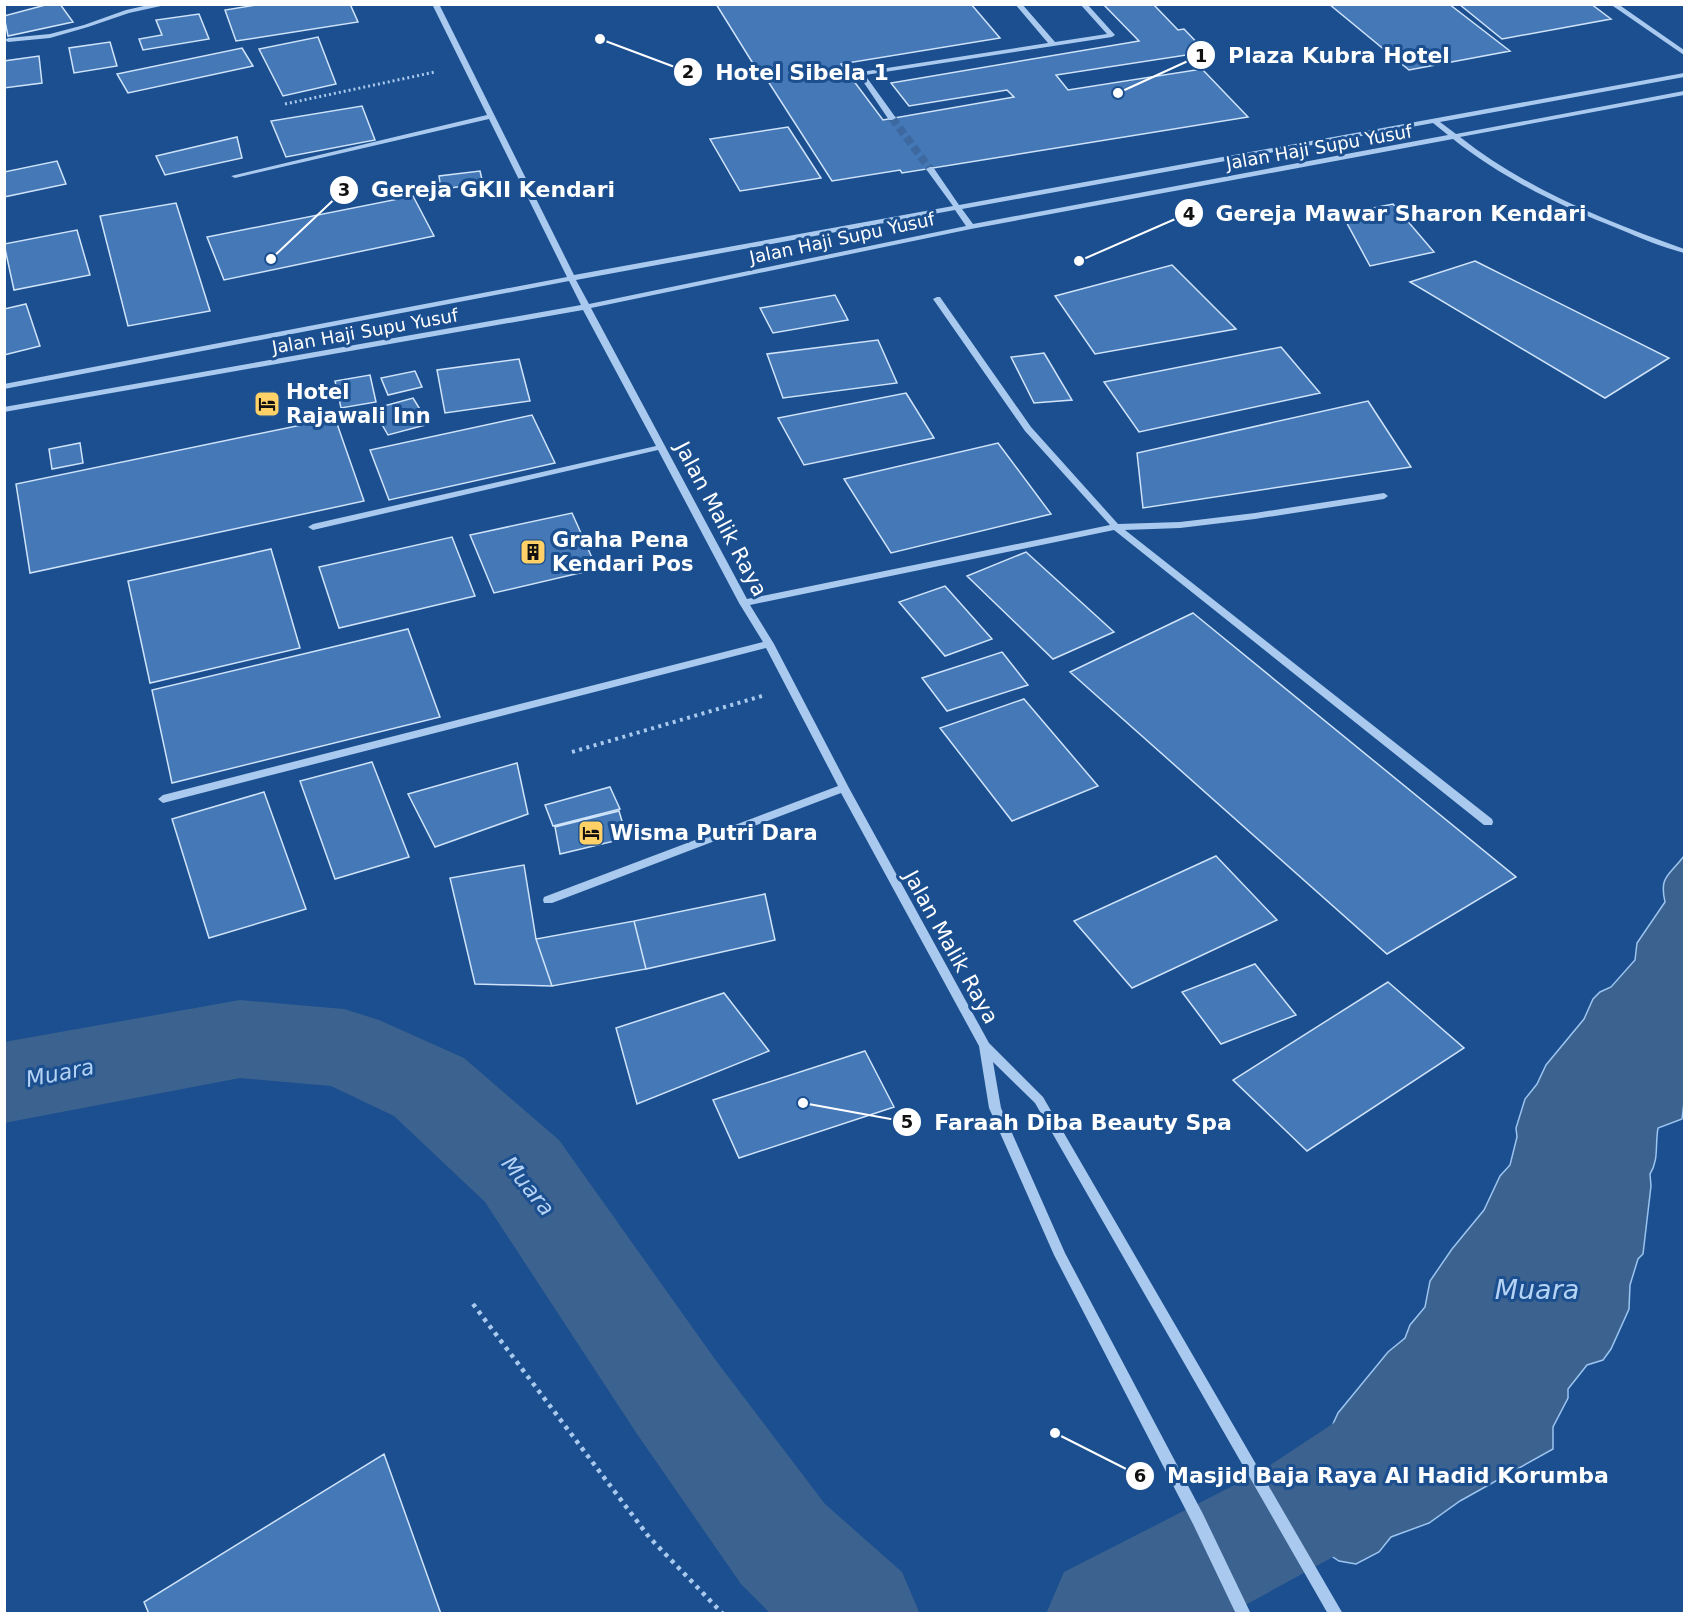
<svg xmlns="http://www.w3.org/2000/svg" width="1689" height="1618" font-family="'DejaVu Sans',sans-serif">
<style>
.water{fill:#3c6290;stroke:#9cc4f0;stroke-width:1.5}
.lines{fill:none;stroke-linecap:round;stroke-linejoin:round}
.river{fill:#3c6290;fill-rule:evenodd}
.building{fill:#4478b7;stroke:#cfe3fa;stroke-width:1.5}
.minor-tunnel{stroke:#3d69a0;stroke-width:8;stroke-dasharray:8 4;stroke-linecap:butt}
.path-far2{stroke:#a9c9ee;stroke-width:3;stroke-dasharray:2 3;stroke-linecap:butt}
.path-far1{stroke:#a9c9ee;stroke-width:4;stroke-dasharray:3 4.5;stroke-linecap:butt}
.path{stroke:#a9c9ee;stroke-width:4.5;stroke-dasharray:4 5;stroke-linecap:butt}
.minor{fill:#a9c9ee;fill-rule:evenodd}
.labels{text-anchor:middle;dominant-baseline:central;stroke-width:6;stroke-linejoin:round;paint-order:stroke}
.far-street-label{font-size:18px;fill:#fff;stroke:#1b4f8f}
.poi-label{font-size:21px;font-weight:bold;fill:#fff;stroke:#1b4f8f;text-anchor:start}
.street-label{font-size:21px;fill:#fff;stroke:#1b4f8f}
.water-label{font-size:22px;font-style:italic;fill:#b5d3f5;stroke:#1b4f8f}
.near-water-label{font-size:27px;font-style:italic;fill:#b5d3f5;stroke:#1b4f8f}
.leader{fill:none;stroke:#fff;stroke-width:2}
.callout-dot{fill:#fff;stroke:#1b4f8f;stroke-width:2}
.mark-label{font-size:18px;text-anchor:middle;font-weight:bold;fill:#111}
.callout-label{font-size:22px;text-anchor:middle;font-weight:bold;fill:#fff;stroke:#1b4f8f;stroke-width:6;stroke-linejoin:round;paint-order:stroke}
</style>
<rect width="100%" height="100%" fill="#1b4f8f"/>
<path class="water" d="M1684,856V1102L1682,1119L1658,1128C1655,1145 1659,1160 1650,1174L1651,1186L1643,1254L1638,1259L1630,1285L1629,1309L1611,1349L1603,1360L1587,1365L1568,1389V1398L1553,1427V1449L1460,1501L1429,1523L1391,1537L1379,1552L1356,1564L1339,1561L1324,1551L1315,1540L1291,1491L1286,1475L1302,1463L1320,1435L1332,1426L1338,1413L1388,1352L1405,1338L1410,1325L1425,1307L1430,1281L1452,1249L1484,1210L1500,1176L1510,1165L1517,1137L1516,1128L1525,1099L1537,1084L1546,1065L1584,1019L1593,999L1600,992L1611,987L1635,960L1637,943L1665,902C1659,876 1669,876 1684,856Z"/>
<g class="lines">
<path class="river" d="M240,1000L344,1009L379,1020L464,1058L559,1140L717,1362L825,1504L902,1572L920,1614H771L741,1584L637,1434L485,1202L394,1116L331,1086L240,1078L4,1123V1042Z
M1401,1390L1441,1405L1458,1443L1441,1481L1342,1552L1229,1614H1046L1064,1572L1260,1472L1361,1405Z"/>
</g>
<path class="building" d="M49,4H60L73,22L8,36L4,16Z
M262,4H350L358,22L236,41L225,10Z
M716,4H971L1000,38L841,64L883,120L1014,97L1007,90L909,106L891,83L1139,41L1103,4H1153L1178,30L1184,29L1206,52L1056,75L1068,90L1202,69L1248,117L902,173L900,170L832,181L766,78H762Z
M1329,4H1449L1510,51L1409,70Z
M1459,4H1591L1611,19L1502,39Z
M199,14L209,39L143,50L139,39L162,35L156,20Z
M318,37L336,84L283,96L259,49Z
M110,42L117,66L74,73L69,48Z
M242,48L253,66L128,93L117,74Z
M39,56L42,83L4,88V61Z
M362,106L375,140L286,157L271,121Z
M788,127L821,178L740,191L710,139Z
M237,137L242,158L165,175L156,156Z
M57,161L66,184L4,197V172Z
M480,171L483,184L441,189L439,176Z
M413,196L434,236L224,280L207,237Z
M176,203L210,311L128,326L100,216Z
M1393,204L1434,252L1370,266L1342,214Z
M77,230L90,275L14,290L4,244Z
M1475,261L1669,358L1605,398L1410,282Z
M1172,265L1236,329L1095,354L1055,296Z
M835,295L848,320L773,333L760,308Z
M26,304L40,346L4,355V309Z
M878,340L897,383L783,398L767,354Z
M1281,347L1320,393L1139,432L1104,382Z
M1044,353L1072,400L1034,403L1011,357Z
M519,359L530,401L445,413L437,370Z
M415,371L422,387L388,395L381,378Z
M370,375L376,402L341,408L335,381Z
M906,393L934,438L804,465L778,418Z
M413,398L429,424L388,435L373,409Z
M1368,401L1411,467L1143,508L1137,453Z
M532,415L555,463L389,500L370,450Z
M335,418L364,501L30,573L16,484Z
M80,443L83,463L52,469L49,449Z
M998,443L1051,514L891,553L844,479Z
M572,513L597,569L494,593L470,535Z
M452,537L475,596L339,628L319,567Z
M271,549L300,648L150,683L128,581Z
M1026,552L1114,632L1053,659L967,576Z
M945,586L992,639L945,656L899,602Z
M1193,613L1516,877L1387,954L1070,672Z
M408,629L440,717L172,783L152,690Z
M1002,652L1028,685L947,711L922,678Z
M1024,699L1098,786L1012,821L940,728Z
M372,762L409,857L335,879L300,781Z
M517,763L528,814L435,847L408,794Z
M610,787L620,809L553,826L545,805Z
M264,792L306,909L209,938L172,819Z
M619,811L627,838L560,854L555,827Z
M1216,856L1277,920L1132,988L1074,921Z
M524,865L536,939L552,986L475,984L450,878Z
M765,894L775,940L646,969L634,921Z
M634,921L646,969L552,986L536,939Z
M1255,964L1296,1015L1221,1044L1182,992Z
M1388,982L1464,1048L1307,1151L1233,1080Z
M724,993L769,1051L637,1104L616,1028Z
M865,1051L894,1107L739,1158L713,1100Z
M384,1454L441,1614H149L144,1602Z"/>
<g class="lines">
<path class="minor-tunnel" d="M892,118L930,169"/>
<path class="path-far2" d="M285,104L435,72"/>
<path class="path-far1" d="M572,752L762,696"/>
<path class="path" d="M473,1304L649,1537L723,1614"/>
<path class="minor" d="M153,4H170L129,13L88,27L50,38L8,42L5,40L8,38L50,34L84,25L126,10Z
M432,4H439L574,275L953,206L926,169L930,167H933L959,205L1684,73V77L1440,122L1456,134L1684,91V95L1460,137C1526,189 1606,221 1684,249V253C1662,247 1640,238 1619,229C1560,206 1502,178 1453,139L971,229L591,308L747,599L1110,525L1025,431L933,299L937,297H940L1031,427L1118,524L1180,522L1255,513L1384,493L1388,496L1384,499L1255,519L1180,528L1125,530L1492,819L1493,822L1492,825H1484L1114,530L750,605L774,644L849,788L989,1043L1043,1097L1343,1614H1328L1035,1103L993,1062L1001,1108L1065,1253L1203,1514L1251,1614H1236L1193,1524L1054,1255L989,1108L979,1046L841,793L552,903H544L543,900L544,897L838,786L766,648L163,803L158,799L163,795L763,642L739,603L658,450L313,530L308,527L313,524L656,446L583,310L4,412V407L581,305L569,281L4,389V384L567,277L489,119L235,178L231,176L487,115ZM1433,123L1448,135L973,224L962,209ZM955,210L966,226L589,304L576,280Z
M1015,4H1022L1055,42L1107,34L1080,4H1087L1115,35L1112,37L865,75L896,118L892,120H889L858,74L861,72L1048,43Z
M1610,4H1618L1684,50V55Z"/>
</g>
<defs>
<g id="hotel-square" transform="scale(1.35)"><rect x="-9" y="-9" width="18" height="18" rx="4" fill="#ffd166" stroke="#1b4f8f"/><path d="M-6-4.5h1.5V1H6V5H4.5V3h-9V5H-6ZM-4 0a1.8 1.8 0 1 1 3.6 0ZM.5 0V-2.5h3Q6-2.5 6 0Z" fill="#111"/></g>
<g id="building-square" transform="scale(1.35)"><rect x="-9" y="-9" width="18" height="18" rx="4" fill="#ffd166" stroke="#1b4f8f"/><path d="M-4-6H4V6H1V3H-1V6H-4ZM-2.5-4.3h1.7v1.8h-1.7ZM.8-4.3h1.7v1.8H.8ZM-2.5-1h1.7V.8h-1.7ZM.8-1h1.7V.8H.8Z" fill="#111"/></g>
</defs>
<g fill-rule="evenodd">
<use href="#hotel-square" x="267" y="404"/>
<use href="#building-square" x="533" y="552"/>
<use href="#hotel-square" x="591" y="833"/>
</g>
<g class="labels">
<g class="far-street-label">
<text transform="translate(1319 147) rotate(-10)">Jalan Haji Supu Yusuf</text>
<text transform="translate(842 238) rotate(-12)">Jalan Haji Supu Yusuf</text>
<text transform="translate(365 331) rotate(-10)">Jalan Haji Supu Yusuf</text>
</g>
<g class="poi-label">
<text x="286" y="392">Hotel<tspan x="286" dy="24">Rajawali Inn</tspan></text>
<text x="552" y="540">Graha Pena<tspan x="552" dy="24">Kendari Pos</tspan></text>
<text x="610" y="833">Wisma Putri Dara</text>
</g>
<g class="street-label">
<text transform="translate(721 519) rotate(62)">Jalan Malik Raya</text>
<text transform="translate(951 947) rotate(61)">Jalan Malik Raya</text>
</g>
<g class="water-label">
<text transform="translate(60 1073) rotate(-11)">Muara</text>
<text transform="translate(528 1186) rotate(51)">Muara</text>
</g>
<g class="near-water-label">
<text x="1537" y="1289">Muara</text>
</g>
</g>
<path class="leader" d="M1118 93L1201 55M600 39L688 72M271 259L344 190M1079 261L1189 213M803 1103L907 1122M1055 1433L1140 1476"/>
<g class="callout-dot">
<circle cx="1118" cy="93" r="6"/>
<circle cx="600" cy="39" r="6"/>
<circle cx="271" cy="259" r="6"/>
<circle cx="1079" cy="261" r="6"/>
<circle cx="803" cy="1103" r="6"/>
<circle cx="1055" cy="1433" r="6"/>
<circle cx="1201" cy="55" r="15"/>
<circle cx="688" cy="72" r="15"/>
<circle cx="344" cy="190" r="15"/>
<circle cx="1189" cy="213" r="15"/>
<circle cx="907" cy="1122" r="15"/>
<circle cx="1140" cy="1476" r="15"/>
</g>
<g class="mark-label">
<text x="1201" y="62">1</text>
<text x="688" y="78">2</text>
<text x="344" y="196">3</text>
<text x="1189" y="220">4</text>
<text x="907" y="1128">5</text>
<text x="1140" y="1482">6</text>
</g>
<g class="callout-label">
<text x="1339" y="63">Plaza Kubra Hotel</text>
<text x="802" y="80">Hotel Sibela 1</text>
<text x="493" y="197">Gereja GKII Kendari</text>
<text x="1401" y="221">Gereja Mawar Sharon Kendari</text>
<text x="1083" y="1130">Faraah Diba Beauty Spa</text>
<text x="1388" y="1483">Masjid Baja Raya Al Hadid Korumba</text>
</g>
<rect width="1689" height="1618" fill="none" stroke="#ffffff" stroke-width="12"/>
</svg>
